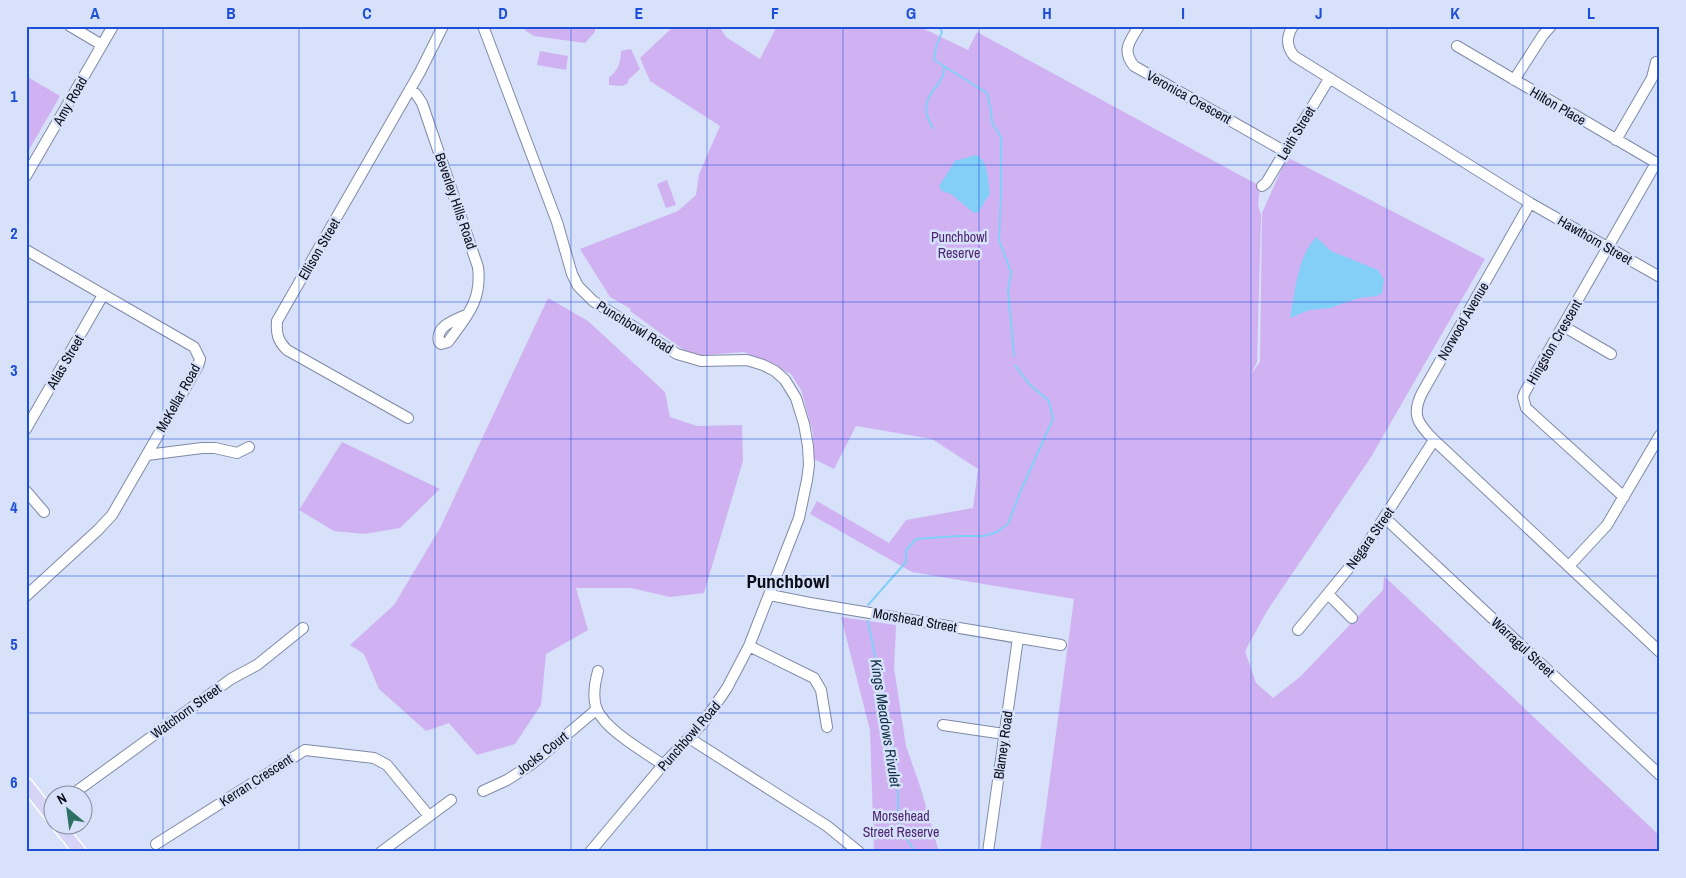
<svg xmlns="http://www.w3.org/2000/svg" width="1686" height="878" font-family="'Archivo Narrow',sans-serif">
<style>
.green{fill:#d0b2f3}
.water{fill:#83cff7}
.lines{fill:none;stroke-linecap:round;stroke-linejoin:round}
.stream{stroke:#83cff7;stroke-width:2}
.minor-casing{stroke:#7f8aa7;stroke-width:12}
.major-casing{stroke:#fff;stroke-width:15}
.minor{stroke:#fff;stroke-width:10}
.major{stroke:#d7d4f7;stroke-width:12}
.grid{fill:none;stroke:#1d4ed8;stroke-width:1;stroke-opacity:0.55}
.labels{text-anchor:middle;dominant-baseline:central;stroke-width:5;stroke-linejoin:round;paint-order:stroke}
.street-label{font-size:14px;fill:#0a0d17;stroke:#d7e1fa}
.park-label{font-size:14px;fill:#4d2670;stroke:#d7e1fa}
.water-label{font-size:15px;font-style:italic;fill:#0d3040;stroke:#d7e1fa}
.district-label{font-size:19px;font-weight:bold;fill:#0a0d17;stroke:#d7e1fa}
.neatline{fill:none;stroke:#1d4ed8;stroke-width:2}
.grid-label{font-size:16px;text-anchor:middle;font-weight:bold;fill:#1d4ed8}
</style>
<rect width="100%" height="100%" fill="#d7e1fa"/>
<path class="green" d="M522,26H595V32L585,43L534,36L526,31Z
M674,26H719L726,37L760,59L777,26H918L968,50L977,32L1260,186L1258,205L1261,215L1257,362L1251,374L1260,362L1262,213L1287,157L1485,259L1371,457L1267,611L1245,651L1256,683L1273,698L1300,677L1383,590L1384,576L1660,836V852H1040L1074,599L912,572L810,514L817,501L889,543L906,520L973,508L978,469L932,439L856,426L834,469L814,459L813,433L801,390L791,374L744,352L692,356L630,311L631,309L610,297L580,249L678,211L696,195L699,174L720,126L650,81L640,58Z
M631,49L640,69L628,80V83L623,86L609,85V77C618,72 621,61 621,51Z
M540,51L568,56L566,70L537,65Z
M26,76L60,96L26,155Z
M667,180L676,205L666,208L657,184Z
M548,298L588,321L665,392L670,417L697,426L742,425L743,461L704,593L670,597L631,588H576L588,630L546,654L541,705L515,744L477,755L449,723L426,731L379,689L364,654L350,645L394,605L440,528Z
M342,442L440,489L400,528L364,534L334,531L299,510Z
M841,617L896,625L894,668L906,746L920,786L939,852H874L870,730Z"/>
<path class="water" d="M976,155C989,161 988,181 990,194L985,201L979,212L974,213L951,194L942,191L939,186L955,161Z
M1316,237L1331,251L1378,270L1384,280L1382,293L1377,296L1359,298L1330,308L1309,310L1290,318C1295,291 1297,259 1316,237Z"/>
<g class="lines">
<path class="stream" d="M939,26L942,32L936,47L934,60L987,93L991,111L992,123L1001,137V195L999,240L1011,272L1008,290L1014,356
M933,128C912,95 946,88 944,67
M868,605L906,562V551L916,539L958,536H984L997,532L1008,524L1021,490L1053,419L1049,401L1029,384L1015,365
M868,621L898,773V815L902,832L915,852"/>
<g class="minor-casing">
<path id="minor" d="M70,26L102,45
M483,26L557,222L572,274L578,286L593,301L677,354L701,361L747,360L763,365L775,371L785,380L796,398L804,424L808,446L809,465L807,480L799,518L749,646L727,688L703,723L663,765L590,852
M1139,26C1130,41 1121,50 1134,66L1284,151
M1293,26C1286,37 1286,46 1294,56L1530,203L1422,393C1411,415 1418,424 1434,440L1660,652
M1457,46L1660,165
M1514,80L1543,35L1551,26
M410,89L416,94L422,103L478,267C482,301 467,316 448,342L441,344L439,342C435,326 455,320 466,315
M1616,140L1652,78L1656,62
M26,176L113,26
M1262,186L1266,183L1329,79
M1530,203L1660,277
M26,250L194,347L200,359L198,366L112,515L98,530L26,596
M1563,326L1611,354
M408,418L287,350C278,341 276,334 277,321L420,72L443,26
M26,429L103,295
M147,455L202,448H215L237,453L249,447
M26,491L44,512
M1624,497L1526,408L1523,397L1525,392L1656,163
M1385,518L1660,775
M1569,566L1607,525L1660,435
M1328,594L1352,618
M770,595L810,603L1061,645
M1298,630L1362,552L1434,440
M749,646L814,678L821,690L827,727
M598,671C595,682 592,698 597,710C608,732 644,751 663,765
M943,725L1004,734
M689,738L827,826L859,852
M483,791L507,780L532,764L597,709
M70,796L231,679L257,665L303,628
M156,844L305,750L374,758L387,765L429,816
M381,852L451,800
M988,852L1018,638"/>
</g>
<g class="major-casing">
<path id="major" d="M26,784L52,817
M59,826L80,852"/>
</g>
<use href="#minor" class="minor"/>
<use href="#major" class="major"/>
</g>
<path class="grid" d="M163,26V852M299,26V852M435,26V852M571,26V852M707,26V852M843,26V852M979,26V852M1115,26V852M1251,26V852M1387,26V852M1523,26V852M26,165H1660M26,302H1660M26,439H1660M26,576H1660M26,713H1660"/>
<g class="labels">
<g class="street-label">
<text transform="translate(1189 97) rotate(29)">Veronica Crescent</text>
<text transform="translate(70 101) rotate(-60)">Amy Road</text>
<text transform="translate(1558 106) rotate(30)">Hilton Place</text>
<text transform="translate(1296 133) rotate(-59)">Leith Street</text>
<text transform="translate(456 201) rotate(71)">Beverley Hills Road</text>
<text transform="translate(1595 240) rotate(30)">Hawthorn Street</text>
<text transform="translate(319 249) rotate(-60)">Ellison Street</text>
<text transform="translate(1463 321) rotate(-60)">Norwood Avenue</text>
<text transform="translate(635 327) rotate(32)">Punchbowl Road</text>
<text transform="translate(1554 342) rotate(-60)">Hingston Crescent</text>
<text transform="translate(65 362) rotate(-60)">Atlas Street</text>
<text transform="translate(178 398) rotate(-61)">McKellar Road</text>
<text transform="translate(1370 538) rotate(-55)">Negara Street</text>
<text transform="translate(915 620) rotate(10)">Morshead Street</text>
<text transform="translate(1523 647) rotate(43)">Warragul Street</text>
<text transform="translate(186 711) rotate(-36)">Watchorn Street</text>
<text transform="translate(689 736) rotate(-49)">Punchbowl Road</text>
<text transform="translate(1003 745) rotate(-82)">Blamey Road</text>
<text transform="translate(542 753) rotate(-38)">Jocks Court</text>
<text transform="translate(256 780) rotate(-33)">Kerran Crescent</text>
</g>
<g class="park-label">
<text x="959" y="237">Punchbowl<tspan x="959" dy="16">Reserve</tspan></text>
<text x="901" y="816">Morsehead<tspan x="901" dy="16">Street Reserve</tspan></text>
</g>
<g class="water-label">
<text transform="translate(886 723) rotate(81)">Kings Meadows Rivulet</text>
</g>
<g class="district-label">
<text x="788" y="581">Punchbowl</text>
</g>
</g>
<rect width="1686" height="878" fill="none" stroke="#d7e1fa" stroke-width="55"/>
<g transform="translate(68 810) rotate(331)"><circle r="24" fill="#d7e1fa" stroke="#858c9f"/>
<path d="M0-4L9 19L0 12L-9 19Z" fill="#2d7163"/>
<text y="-8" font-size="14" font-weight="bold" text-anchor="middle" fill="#0a0d17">N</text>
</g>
<rect x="28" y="28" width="1630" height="822" class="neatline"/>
<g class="grid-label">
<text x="95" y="19">A</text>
<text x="231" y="19">B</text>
<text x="367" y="19">C</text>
<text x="503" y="19">D</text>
<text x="639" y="19">E</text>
<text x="775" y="19">F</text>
<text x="911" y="19">G</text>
<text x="1047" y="19">H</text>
<text x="1183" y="19">I</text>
<text x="1319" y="19">J</text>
<text x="1455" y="19">K</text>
<text x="1591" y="19">L</text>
<text x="14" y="102">1</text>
<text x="14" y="239">2</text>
<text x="14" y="376">3</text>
<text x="14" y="513">4</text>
<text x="14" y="650">5</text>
<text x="14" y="788">6</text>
</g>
</svg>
